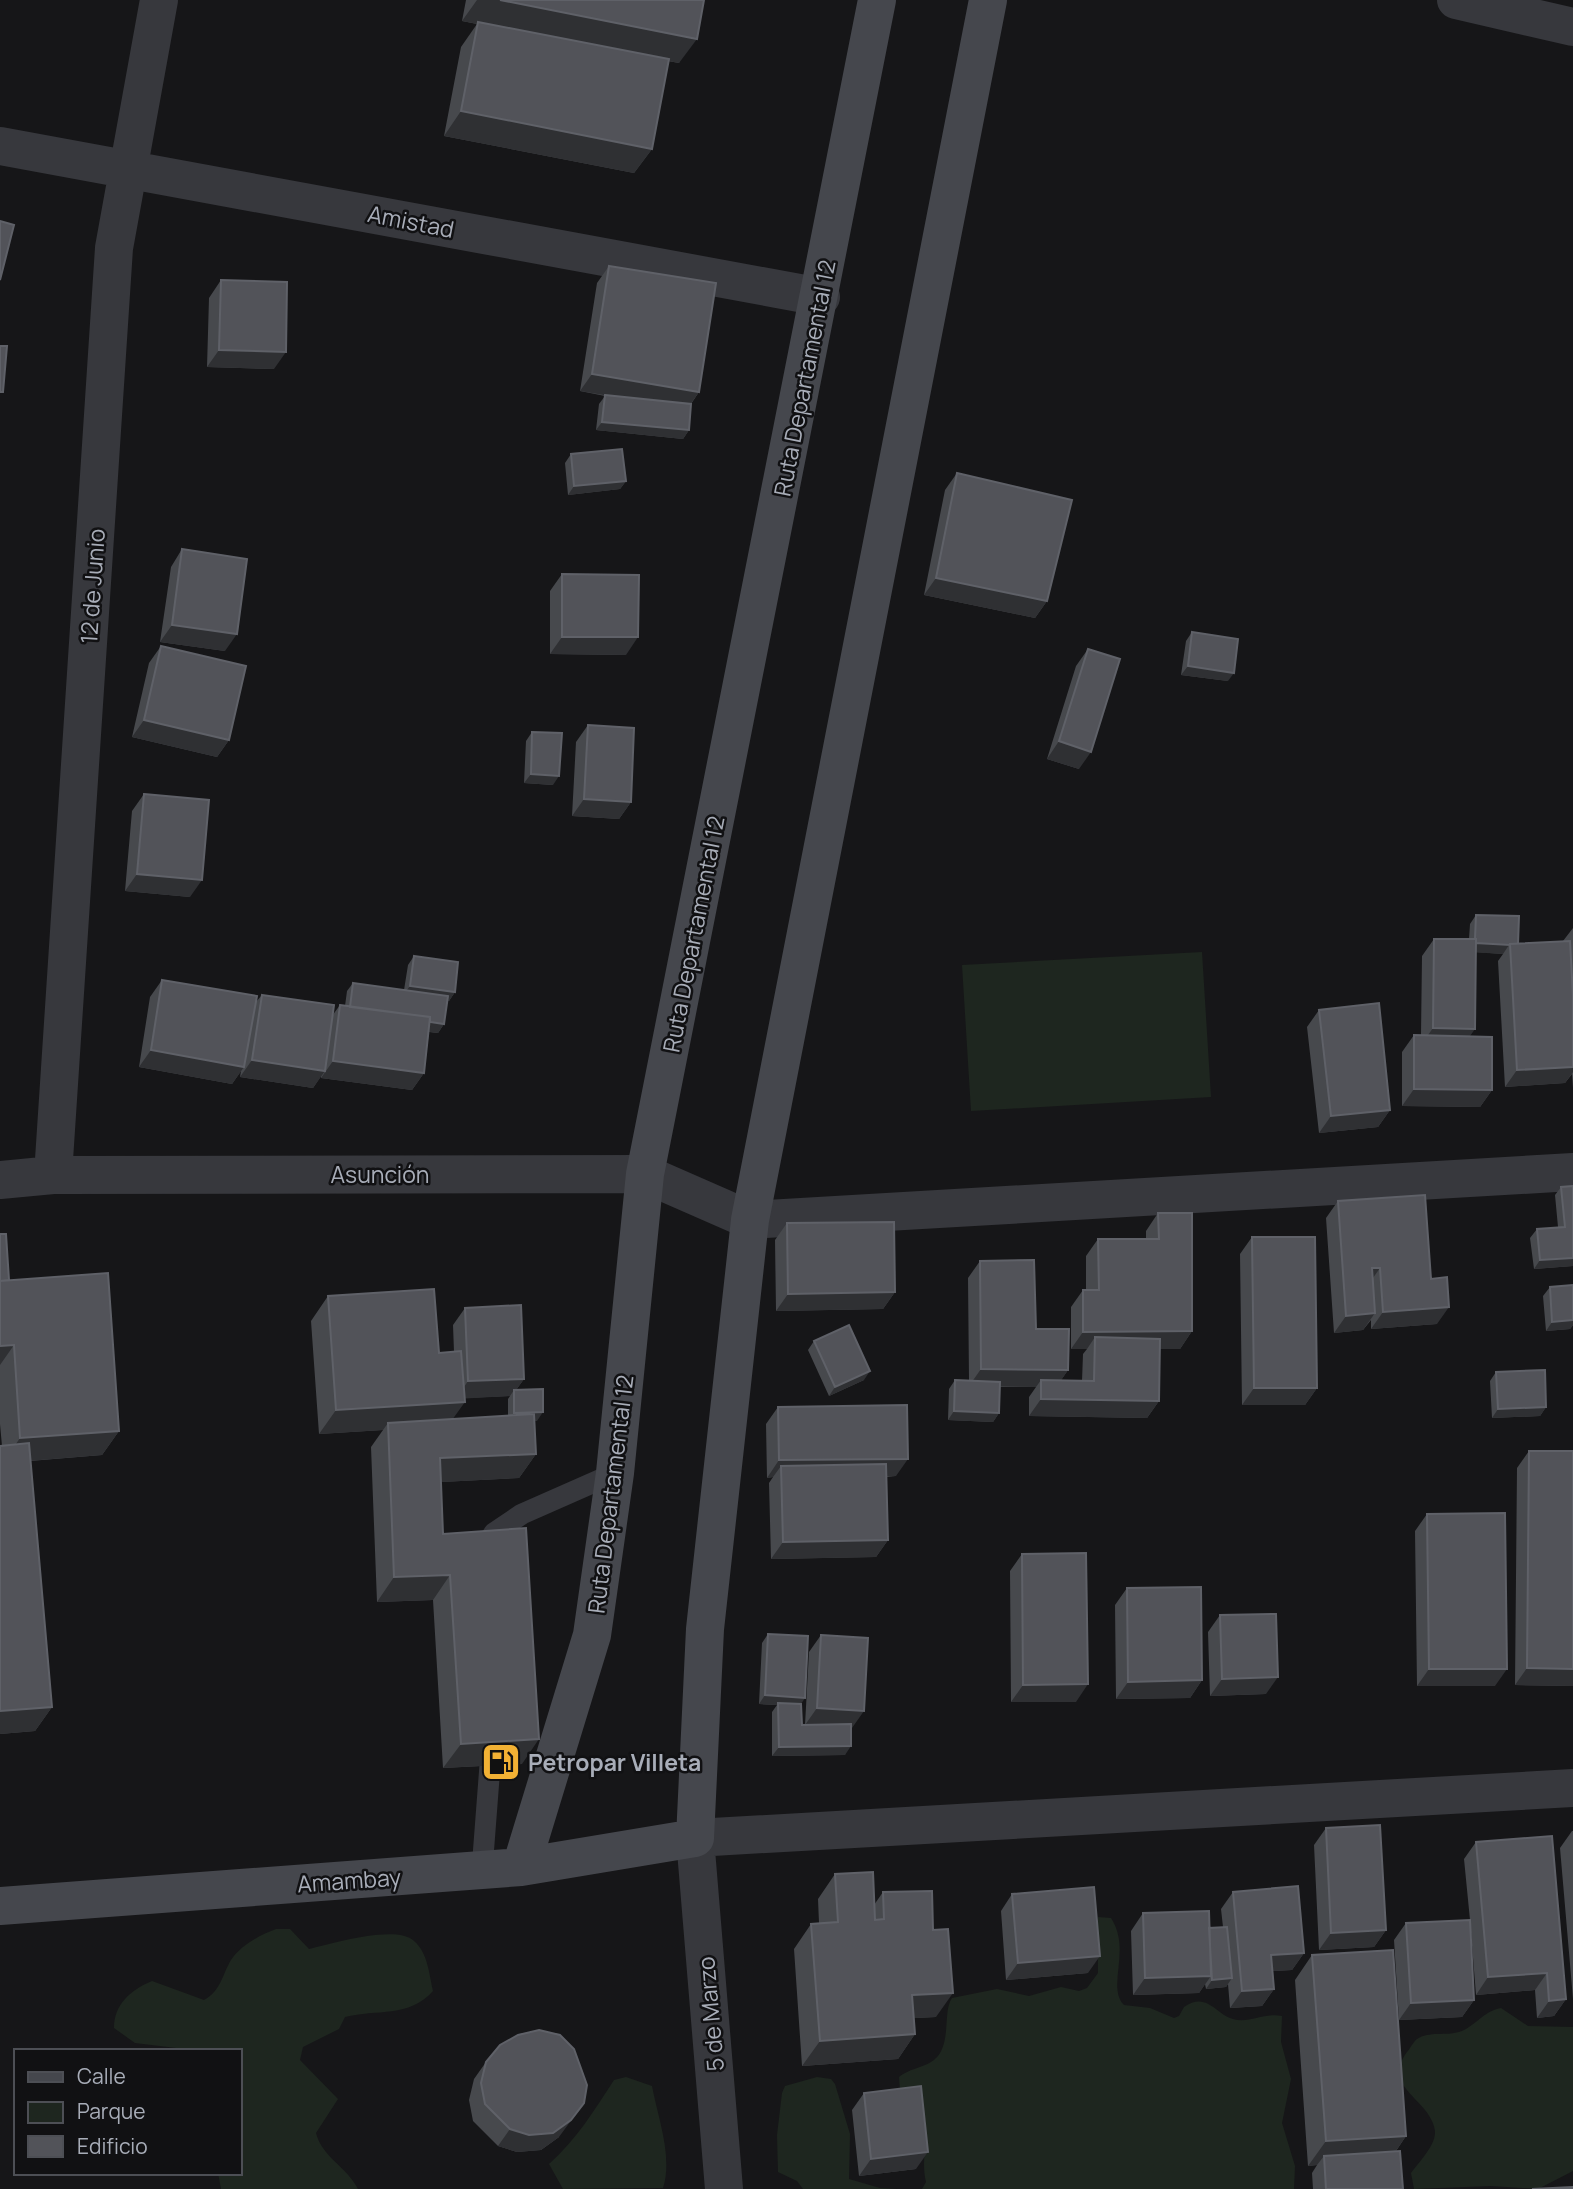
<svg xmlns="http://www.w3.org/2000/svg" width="1573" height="2189" font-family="Manrope,sans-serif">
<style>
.green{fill:#1e261f}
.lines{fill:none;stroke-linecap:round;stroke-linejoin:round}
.service{stroke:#37383d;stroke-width:21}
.minor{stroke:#37383d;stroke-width:38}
.secondary{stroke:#45474d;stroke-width:38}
.wall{fill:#47494d;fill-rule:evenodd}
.shaded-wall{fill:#2f3033}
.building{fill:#525359;stroke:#5f6168;stroke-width:2}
.labels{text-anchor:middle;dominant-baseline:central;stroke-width:5;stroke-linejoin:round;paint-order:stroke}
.street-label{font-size:23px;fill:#a8adb8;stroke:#111113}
.poi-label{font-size:23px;font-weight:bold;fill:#a8adb8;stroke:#111113;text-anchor:start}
</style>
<rect width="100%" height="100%" fill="#161618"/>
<path class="green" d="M1202,952L1211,1097L971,1111L962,965Z
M1098,1917L1111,1918C1132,1950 1106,1986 1124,2005L1150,2008L1174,2018L1179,2016L1184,2007C1207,1991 1216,2015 1233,2019C1249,2024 1265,2012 1282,2016L1281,2042L1291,2079L1282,2123L1295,2166L1294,2189H922L926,2182C917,2145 944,2112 900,2091L899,2077C911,2067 928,2068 938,2056C951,2039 943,2010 952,1998L997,1989L1029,1996L1061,1987L1079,1991L1087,1988L1098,1973Z
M276,1929H290L309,1949C331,1944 396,1924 414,1941C428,1953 429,1974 433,1991C409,2018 377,2009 345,2017L339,2029L303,2047L300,2060L338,2099L316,2133C322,2157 347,2167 358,2189H221L218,2173H240V2051H201L135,2043L114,2028C114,2004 131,1990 152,1981L204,2000C221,1991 222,1975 231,1960C241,1945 260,1935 276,1929Z
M1501,2008L1528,2026L1573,2027V2171L1538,2189L1491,2186L1414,2189L1411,2173C1419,2162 1436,2145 1435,2131C1431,2099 1380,2088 1407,2052C1410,2049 1413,2042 1417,2039C1429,2031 1446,2036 1459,2032C1475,2027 1483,2011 1501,2008Z
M626,2077L652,2086C658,2118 673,2157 663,2188L563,2189L549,2164C576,2140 594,2111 614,2080Z
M817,2077L831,2079L835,2084L850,2134L849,2179L880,2188L897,2189H803L797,2181L778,2172L777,2135L782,2093L785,2086Z"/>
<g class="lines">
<path class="service" d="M482,1553L494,1533L522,1514L615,1473
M482,1870L490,1765"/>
<path class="minor" d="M1456,0L1573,27
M0,146L821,297
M53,1175L114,248L159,0
M0,1180L53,1175L645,1174L750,1220L1573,1172
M724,2189L695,1838L1573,1788"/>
<path class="secondary" d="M521,1867L592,1635L615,1473L645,1174L877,0
M0,1906L521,1867L695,1838L705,1629L750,1220L988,0"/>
</g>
<path class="wall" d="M466,0H704L679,63L668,61L652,149L634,173L444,136L461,47L477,24L462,21Z
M609,266L699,392L691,404L689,430L683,439L596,430L599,404L605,396L580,391L597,283Z
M221,280L274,369L207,367L209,298Z
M571,454L626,481L620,489L568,495L565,463Z
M957,473L1047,601L1035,618L924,595L945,490Z
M182,549L225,651L160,642L171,567Z
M562,574L626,655L550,654V591Z
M1192,632L1228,681L1181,675L1186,641Z
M161,646L229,740L217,757L132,737L149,663Z
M1088,649L1079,769L1047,759L1076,666Z
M588,725L631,802L619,819L572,816L576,742Z
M532,732L553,785L524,783L526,741Z
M144,794L190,897L125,891L132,811Z
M1476,915L1518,944L1563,941L1573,928V1088L1572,1074L1565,1083L1505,1087L1498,961L1503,954L1476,952L1470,1036L1492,1090L1480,1107L1402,1106V1052L1414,1035H1421L1422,956L1434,939H1469L1470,924Z
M414,956L455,992L449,1001H447L444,1024L438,1033L429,1032L424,1073L412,1090L321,1078V1076L313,1088L240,1077L241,1071L232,1084L139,1067L150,997L162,980L255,1003L262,995L332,1016L340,1005L345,1006L347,991L353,983L404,990L408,965Z
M1319,1010L1390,1110L1378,1127L1319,1133L1307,1027Z
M1573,1186V1266L1534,1269L1530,1238L1537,1229L1558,1227L1555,1195L1561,1187Z
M1338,1201L1431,1279L1437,1324L1371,1329V1320L1363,1330L1334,1333L1326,1218Z
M1158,1213L1192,1331L1180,1349H1160L1159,1401L1147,1418L1029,1416V1397L1036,1387H1000L999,1413L993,1422L948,1420L949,1389L955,1380H969L968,1278L980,1261L1068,1370L1061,1380L1082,1381L1083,1354L1087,1349H1071V1307L1083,1290H1086V1256L1098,1239H1146V1231Z
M787,1223L895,1292L883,1309L776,1311L775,1240Z
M0,1234L9,1280L119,1431L102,1455L30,1461L52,1707L35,1731L0,1734V1446H2L0,1424Z
M1252,1237L1317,1388L1305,1405H1242L1240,1254Z
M1573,1285V1325L1570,1329L1546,1331L1543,1296L1550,1287Z
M328,1296L439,1353L454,1352L453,1325L465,1308L524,1379L516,1390L537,1421H534L536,1454L519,1478L441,1482L443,1534L522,1764L443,1768L433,1600L377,1602L371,1447L383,1430L319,1434L311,1321ZM510,1396L508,1399V1416L452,1419L464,1398Z
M814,1341L864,1380L829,1396L808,1350Z
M1496,1372L1546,1407L1540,1416L1492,1418L1490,1381Z
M778,1407L896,1476L886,1477L888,1540L876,1557L771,1559L769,1483L773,1477L767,1478L766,1424Z
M1529,1451L1573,1686L1515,1685L1517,1468Z
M1427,1514L1495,1686H1417L1415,1531Z
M1022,1554L1076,1702H1011L1010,1571Z
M1127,1588L1202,1680L1190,1698L1116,1699L1115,1605Z
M1220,1615L1266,1694L1210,1696L1208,1632Z
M768,1634L801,1704L802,1725H805L809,1652L821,1635L851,1728L845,1755L772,1756V1712L777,1705L759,1704L762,1643Z
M1326,1828L1386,1930L1374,1947L1319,1950L1314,1845Z
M1572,1831H1573V1999L1560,1848Z
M1476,1842L1566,1999L1554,2016L1537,2018L1535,1990L1476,1995L1470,1920L1474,2000L1462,2017L1399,2020L1394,1940L1406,1923L1470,1920L1464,1859Z
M835,1874L874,1905L883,1892L936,2017L914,2018L915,2034L898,2059L802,2066L794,1949L811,1924L819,1923L818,1899Z
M1233,1892L1304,1953L1292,1970L1273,1971L1274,1989L1262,2006L1230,2008L1228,1984L1226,1987L1206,1989L1205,1984L1199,1993L1133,1995L1131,1931L1143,1913L1209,1928L1223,1927L1221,1909Z
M1012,1894L1088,1973L1006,1980L1001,1911Z
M1312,1955L1406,2136L1396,2151L1403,2189H1313L1312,2173L1317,2165L1308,2166L1295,1980Z
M486,2062L559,2137L541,2150L517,2152L498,2146L473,2121L469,2100L474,2079Z
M864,2093L916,2169L859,2176L852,2110Z"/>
<path class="shaded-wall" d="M477,0H500L697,39L679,63L462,21Z
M461,111L652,149L634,173L444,136Z
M219,350L286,352L274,369L207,367Z
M592,374L699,392L687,409L580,391Z
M602,422L689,430L683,439L596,430Z
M626,481L620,489L568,495L574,486Z
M936,578L1047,601L1035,618L924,595Z
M172,625L237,634L225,651L160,642Z
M562,637H638L626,655L550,654Z
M1188,666L1234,673L1228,681L1181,675Z
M144,720L229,740L217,757L132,737Z
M1059,741L1091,752L1079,769L1047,759Z
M531,774L559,776L553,785L524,783Z
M584,799L631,802L619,819L572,816Z
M137,874L202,880L190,897L125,891Z
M1475,943L1509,945L1503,954L1469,952Z
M410,986L455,992L449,1001L403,995Z
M349,1011L444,1024L438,1033L343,1020Z
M1433,1028L1475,1029L1463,1046L1421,1045Z
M151,1050L244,1067L232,1084L139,1067Z
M252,1060L325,1071L313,1088L240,1077Z
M333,1061L424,1073L412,1090L321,1078Z
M1573,1067V1072L1565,1083L1505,1087L1517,1070Z
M1414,1089L1492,1090L1480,1107L1402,1106Z
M1390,1110L1378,1127L1319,1133L1331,1116Z
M1573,1258V1266L1534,1269L1540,1260Z
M1372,1268H1380L1368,1285Z
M895,1292L883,1309L776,1311L788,1294Z
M1449,1307L1437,1324L1371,1329L1383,1312Z
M1375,1313L1363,1330L1334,1333L1346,1316Z
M1573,1320V1325L1570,1329L1546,1331L1552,1322Z
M1192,1331L1180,1349H1095V1337L1087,1349H1071L1083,1332Z
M14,1345L0,1365V1346Z
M981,1369L1068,1370L1056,1388L1041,1380L1036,1387L969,1386Z
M870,1371L864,1380L829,1396L835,1387Z
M524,1379L514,1393V1390L510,1396L456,1399L468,1381Z
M1254,1388H1317L1305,1405H1242Z
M1041,1399L1159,1401L1147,1418L1029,1416Z
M465,1402L447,1427L388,1423L383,1430L319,1434L336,1410Z
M1546,1407L1540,1416L1492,1418L1498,1409Z
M954,1411L999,1413L993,1422L948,1420Z
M543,1412L537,1421L508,1422L514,1413Z
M119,1431L102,1455L3,1463L20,1438Z
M536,1454L519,1478L423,1483L440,1458Z
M908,1459L896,1476L781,1477V1466L773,1477L767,1478L779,1460Z
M888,1540L876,1557L771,1559L783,1542Z
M450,1575L433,1600L377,1602L394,1577Z
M1527,1668L1573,1669V1686L1515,1685Z
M1429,1669H1507L1495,1686H1417Z
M1278,1677L1266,1694L1210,1696L1222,1679Z
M1202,1680L1190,1698L1116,1699L1128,1682Z
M1088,1684L1076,1702H1011L1023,1685Z
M765,1695L805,1698L799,1707L778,1703L777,1705L759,1704Z
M52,1707L35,1731L0,1734V1711Z
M817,1708L864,1711L852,1728L805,1725Z
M539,1739L522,1764L443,1768L461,1744Z
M851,1746L845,1755L772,1756L779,1747Z
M1386,1930L1374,1947L1319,1950L1331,1933Z
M1304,1953L1292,1970L1259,1972L1271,1955Z
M1100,1956L1088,1973L1006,1980L1018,1963Z
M1547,1973L1535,1990L1476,1995L1488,1977Z
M1211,1976L1199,1993L1133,1995L1145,1978Z
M1232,1978L1226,1987L1206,1989L1212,1980Z
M1274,1989L1262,2006L1230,2008L1242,1991Z
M953,1993L936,2017L895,2019L912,1995Z
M1566,1999L1554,2016L1537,2018L1549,2001Z
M1474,2000L1462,2017L1399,2020L1411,2003Z
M915,2034L898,2059L802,2066L820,2041Z
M584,2103L559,2137L541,2150L517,2152L498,2146L510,2129Z
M1406,2136L1389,2161L1324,2156L1317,2165L1308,2166L1326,2141Z
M928,2152L916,2169L859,2176L871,2159Z"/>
<path class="building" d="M500,0H704L697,39Z
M478,22L669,59L652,149L461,111Z
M0,221L14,225L0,280Z
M609,266L716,283L699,392L592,374Z
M221,280L287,282L286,352L219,350Z
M0,346H7L3,392H0Z
M605,395L691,404L689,430L602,422Z
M622,449L626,481L574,486L571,454Z
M957,473L1072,500L1047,601L936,578Z
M182,549L247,559L237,634L172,625Z
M562,574L639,575L638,637H562Z
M1192,632L1238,639L1234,673L1188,666Z
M161,646L246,666L229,740L144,720Z
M1088,649L1120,659L1091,752L1059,741Z
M588,725L634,728L631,802L584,799Z
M532,732L562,733L559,776L531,774Z
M144,794L209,800L202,880L137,874Z
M1476,915L1519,916L1518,944H1510V945L1476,943V939H1475Z
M1434,939H1476L1475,1029L1433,1028Z
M1570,941L1573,996V1067L1517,1070L1510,944Z
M414,956L458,962L455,992L410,986Z
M162,980L257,996L244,1067L151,1050Z
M353,983L448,996L444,1024L430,1022V1017L350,1007Z
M262,995L334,1005L325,1071L252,1060Z
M1379,1003L1390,1110L1331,1116L1319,1010Z
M340,1005L430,1017L424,1073L333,1061Z
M1414,1035L1492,1037V1090L1414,1089Z
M1573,1186V1258L1540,1260L1537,1229L1565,1227L1561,1187Z
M1425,1195L1431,1279L1447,1277L1449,1307L1383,1312L1380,1268H1372L1375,1313L1346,1316L1338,1201Z
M1158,1213H1192V1331L1083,1332V1290H1099L1098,1239H1159Z
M894,1222L895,1292L788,1294L787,1223Z
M0,1234H6L9,1280L0,1281Z
M1252,1237H1315L1317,1388H1254Z
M1034,1260L1036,1329H1069L1068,1370L981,1369L980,1261Z
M108,1273L119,1431L20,1438L14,1345L0,1346V1281Z
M1573,1285V1320L1552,1322L1550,1287Z
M434,1289L439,1353L461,1351L465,1402L336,1410L328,1296Z
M521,1305L524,1379L468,1381L465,1308Z
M849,1325L870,1371L835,1387L814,1341Z
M1095,1337L1160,1339L1159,1401L1041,1399V1380L1094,1381Z
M1545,1370L1546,1407L1498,1409L1496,1372Z
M955,1380L1000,1382L999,1413L954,1411Z
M543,1389V1412L514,1413V1390Z
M907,1405L908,1459L779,1460L778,1407Z
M534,1414L536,1454L440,1458L443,1534L526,1528L539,1739L461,1744L450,1575L394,1577L388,1423Z
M29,1443L52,1707L0,1711V1446Z
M1529,1451H1573V1669L1527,1668Z
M886,1464L888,1540L783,1542L781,1466Z
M1505,1513L1507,1669H1429L1427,1514Z
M1086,1553L1088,1684L1023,1685L1022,1554Z
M1201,1587L1202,1680L1128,1682L1127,1588Z
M1276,1614L1278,1677L1222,1679L1220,1615Z
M768,1634L808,1636L805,1698L765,1695Z
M821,1635L868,1638L864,1711L817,1708Z
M778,1703L801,1704L802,1725L851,1724V1746L779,1747Z
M1380,1825L1386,1930L1331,1933L1326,1828Z
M1552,1836L1566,1999L1549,2001L1547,1973L1488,1977L1476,1842Z
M873,1872L875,1920L884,1919L883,1892L932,1891L933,1930L948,1929L953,1993L912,1995L915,2034L820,2041L811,1924L838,1922L835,1874Z
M1298,1886L1304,1953L1271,1955L1274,1989L1242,1991L1233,1892Z
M1094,1887L1100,1956L1018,1963L1012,1894Z
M1209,1911L1211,1976L1145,1978L1143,1913Z
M1470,1920L1474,2000L1411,2003L1406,1923Z
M1227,1927L1232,1978L1212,1980L1209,1928Z
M1393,1950L1406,2136L1326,2141L1312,1955Z
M539,2030L560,2035L574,2049L587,2085L584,2103L571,2120L553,2133L529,2135L510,2129L485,2104L481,2083L486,2062L500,2045L518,2035Z
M921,2086L928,2152L871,2159L864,2093Z
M1400,2151L1403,2189H1326L1324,2156Z
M1573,2187V2189H1532Z"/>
<defs>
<g id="fuel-square" transform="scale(2.0125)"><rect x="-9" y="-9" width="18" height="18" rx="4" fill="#f2b134" stroke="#111113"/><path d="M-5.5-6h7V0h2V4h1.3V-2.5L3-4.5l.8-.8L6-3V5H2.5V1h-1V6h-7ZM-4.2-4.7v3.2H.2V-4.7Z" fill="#111"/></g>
</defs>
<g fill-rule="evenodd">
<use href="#fuel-square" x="501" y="1762"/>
</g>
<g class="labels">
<g class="street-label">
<text transform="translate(411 221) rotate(11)">Amistad</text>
<text transform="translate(804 378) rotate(-79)">Ruta Departamental 12</text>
<text transform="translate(92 586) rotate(-86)">12 de Junio</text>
<text transform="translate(693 934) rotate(-79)">Ruta Departamental 12</text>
<text x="380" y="1174">Asunción</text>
<text transform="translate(610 1494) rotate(-83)">Ruta Departamental 12</text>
<text transform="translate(349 1880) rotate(-4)">Amambay</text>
<text transform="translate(710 2014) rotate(-95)">5 de Marzo</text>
</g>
<g class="poi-label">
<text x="528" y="1762">Petropar Villeta</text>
</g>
</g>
<rect x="14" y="2049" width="228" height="126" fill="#111113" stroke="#4d4f55" stroke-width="2"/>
<rect x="28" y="2072" width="35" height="10" fill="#45474d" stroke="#4d4f55" stroke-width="2"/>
<text x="77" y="2084" font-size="21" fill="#a8adb8">Calle</text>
<rect x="28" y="2102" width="35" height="21" fill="#1e261f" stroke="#4d4f55" stroke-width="2"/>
<text x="77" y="2119" font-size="21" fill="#a8adb8">Parque</text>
<rect x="28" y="2136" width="35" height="21" fill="#525359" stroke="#4d4f55" stroke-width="2"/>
<text x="77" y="2154" font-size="21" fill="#a8adb8">Edificio</text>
</svg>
